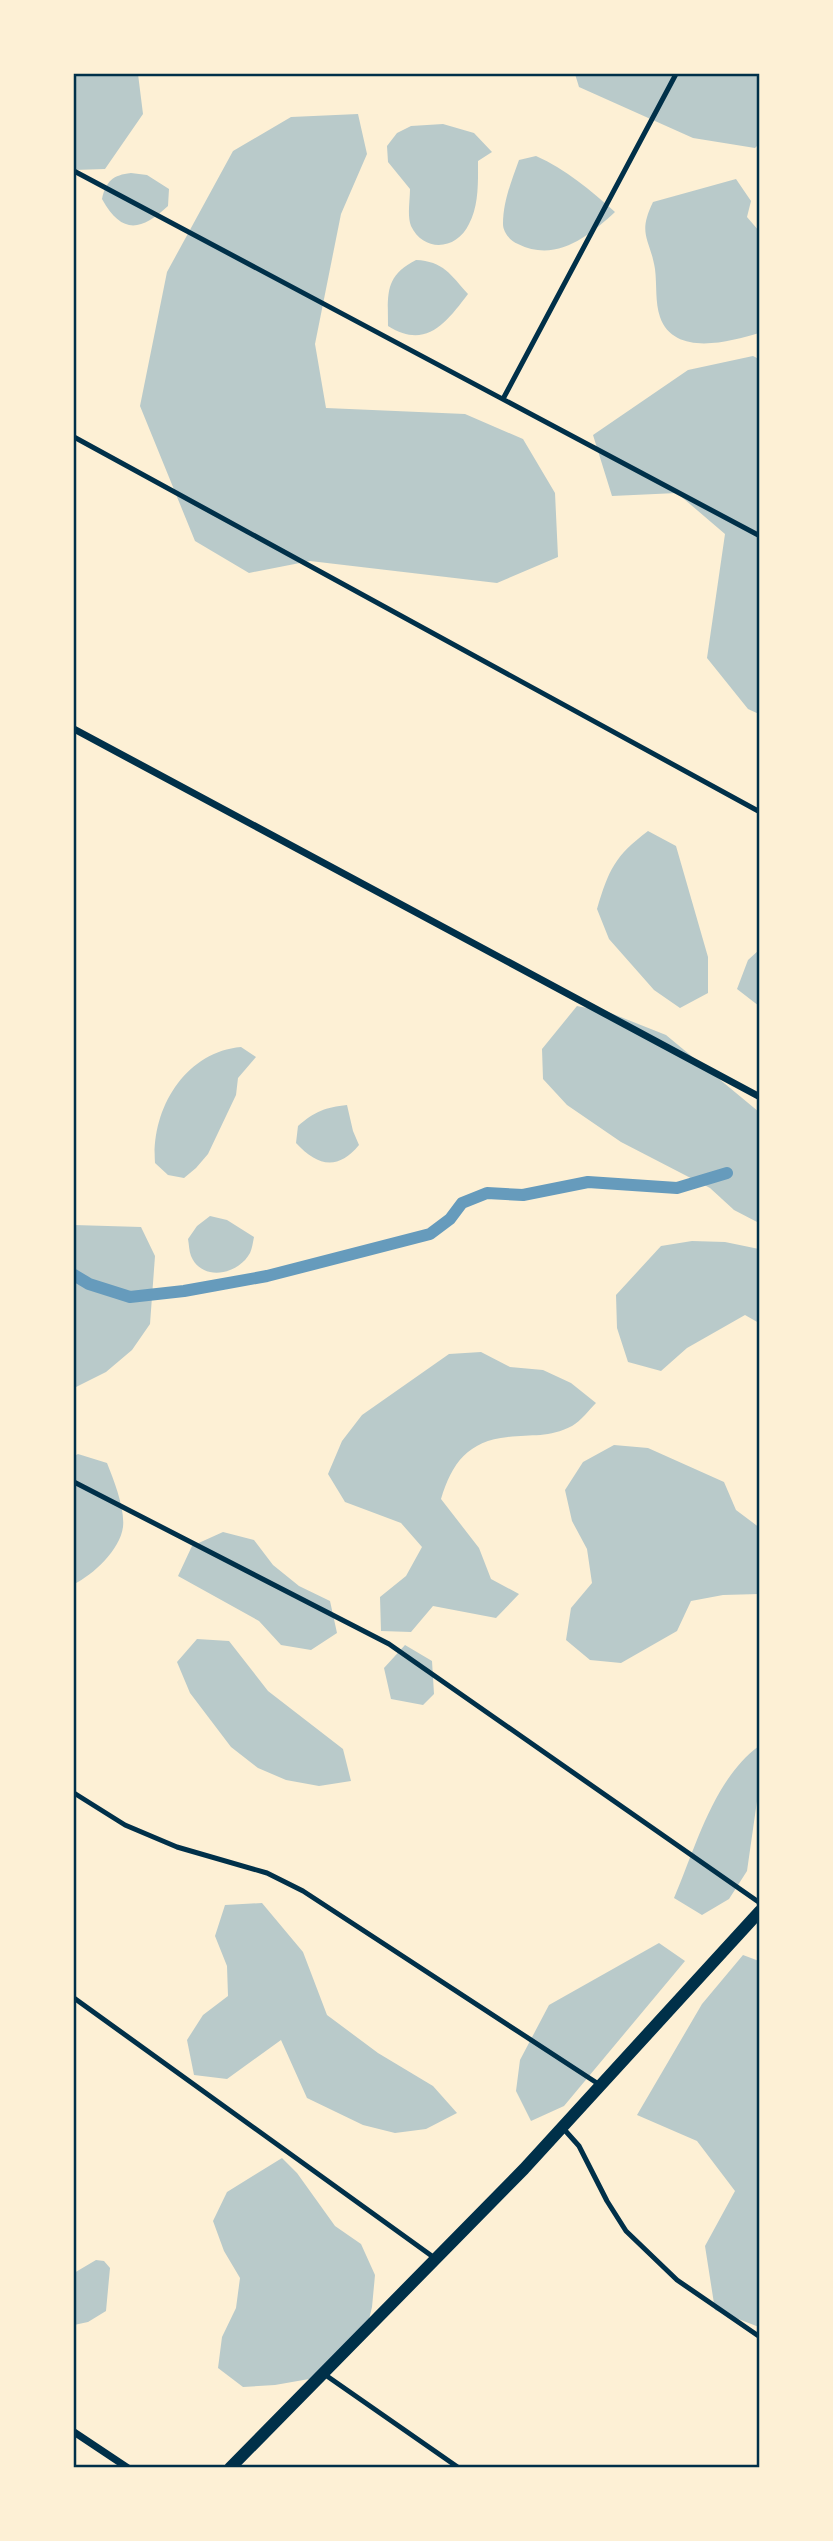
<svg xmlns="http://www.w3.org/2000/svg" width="833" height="2541" font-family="'Nunito Sans',sans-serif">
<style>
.green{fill:#b9caca}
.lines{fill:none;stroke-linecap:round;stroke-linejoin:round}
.stream{stroke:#669bbc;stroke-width:12}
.service{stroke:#003049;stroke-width:5}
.minor{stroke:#003049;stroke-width:7}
.tertiary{stroke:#003049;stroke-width:12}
.neatline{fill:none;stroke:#003049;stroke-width:2.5}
</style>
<rect width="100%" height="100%" fill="#fdf0d5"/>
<path class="green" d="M74,74H138L143,114L105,169L74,170Z
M575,74H759V144L755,148L693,138L579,87Z
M358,114L367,154L341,214L315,344L326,408L465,414L523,439L555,493L558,557L497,583L310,561L249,573L195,541L140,406L167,272L233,151L291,117Z
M443,124L474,133L492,152L478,161C478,182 479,205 469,224C457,250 424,253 411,226C407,216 410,200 410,189L388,162L387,146L397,133L411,126Z
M536,156C566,169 590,190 615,212C589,236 556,263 518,244C510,241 503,232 503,224C503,201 512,180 519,160Z
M131,173L147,175L169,189L168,206C141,231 122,235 102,199C106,181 113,175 131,173Z
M736,179L751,201L747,217L759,231V333C729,342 674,357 660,317C655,302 657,285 655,269C650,238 637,235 653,202Z
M416,260C443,261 451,275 468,294C446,323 426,350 388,326C388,295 384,276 416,260Z
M753,356L759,359V714L748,709L707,658L725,534L677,493L612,496L593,435L688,370Z
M648,831L676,846L708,957V993L680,1008L654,990L609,939L597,909C609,869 615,856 648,831Z
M759,950V1006L737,989L748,960Z
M577,1006L608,1012L666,1035L759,1112V1223L734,1210L710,1188L621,1142L567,1105L543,1079L542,1049Z
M241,1047L256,1057L238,1078L236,1095L208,1154L196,1168L184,1178L168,1175L155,1163C151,1109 185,1052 241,1047Z
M347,1105L353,1131L359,1145C338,1171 317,1166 296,1143L298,1126C314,1112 326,1107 347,1105Z
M210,1216L227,1220L254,1237C253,1242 252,1249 250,1253C238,1275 202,1282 191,1256C189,1251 189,1244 188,1239L197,1226Z
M74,1225L141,1227L155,1256L150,1324L132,1350L106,1372L74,1388Z
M692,1241L725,1242L759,1249V1323L745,1315L687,1348L661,1371L628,1362L617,1328L616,1295L661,1246Z
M481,1352L510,1367L543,1370L571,1383L596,1403C589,1410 581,1421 572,1426C549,1438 532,1434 508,1437C468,1441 452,1463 441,1499L479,1548L491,1579L519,1594L496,1618L433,1606L411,1632L381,1631L380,1597L406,1576L422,1547L401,1523L345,1502L328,1474L342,1441L362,1415L449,1354Z
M614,1445L648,1448L724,1482L736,1510L760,1528L759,1594L723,1595L691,1601L677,1631L621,1663L590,1660L566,1640L571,1608L592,1583L587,1549L572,1521L565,1490L583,1462Z
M78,1454L107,1463C114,1481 125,1508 123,1527C120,1550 93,1575 74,1584V1456Z
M223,1532L254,1540L273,1565L299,1586L330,1601L337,1633L311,1650L281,1645L259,1621L178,1576L192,1546Z
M197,1639L229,1641L268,1691L343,1749L351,1781L319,1786L286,1780L258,1768L231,1747L190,1693L177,1662Z
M405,1645L432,1661L434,1694L423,1705L391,1699L384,1668Z
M759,1746V1799L757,1801L747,1871L729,1899L702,1915L674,1898C696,1847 713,1780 759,1746Z
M262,1903L303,1952L327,2015L378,2053L433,2086L457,2113L426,2129L395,2133L363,2125L307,2098L281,2040L227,2079L194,2075L187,2040L203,2015L228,1996L227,1966L215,1936L225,1905Z
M659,1943L685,1961L564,2106L531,2121L516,2091L520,2060L549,2005Z
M743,1955L759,1961V2327L715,2310L705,2246L735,2191L697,2141L637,2115L702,2004Z
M282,2158L297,2173L335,2226L361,2244L375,2275L372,2307L364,2340L309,2379L275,2385L243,2387L218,2368L222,2337L236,2308L240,2278L224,2251L213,2221L227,2192Z
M96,2260L104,2261L110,2268L106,2311L88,2322L74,2325V2273Z"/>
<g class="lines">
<path class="stream" d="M74,1275L89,1284L130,1297L184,1291L267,1276L430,1234L450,1219L462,1203L487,1193L523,1195L588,1182L677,1188L727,1173"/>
<path class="service" d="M74,171L760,536
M503,399L676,74
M74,437L760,812
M74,1482L389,1644L760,1903
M74,1793L125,1825L177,1847L267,1873L303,1891L600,2085
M74,1998L436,2259
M562,2127L579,2146L607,2201L626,2231L677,2280L760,2337
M324,2374L459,2468"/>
<path class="minor" d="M74,729L760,1097
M74,2432L128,2468"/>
<path class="tertiary" d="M230,2468L524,2169L760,1911"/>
</g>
<rect width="833" height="2541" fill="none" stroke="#fdf0d5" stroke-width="150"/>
<rect x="75" y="75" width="683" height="2391" class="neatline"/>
</svg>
